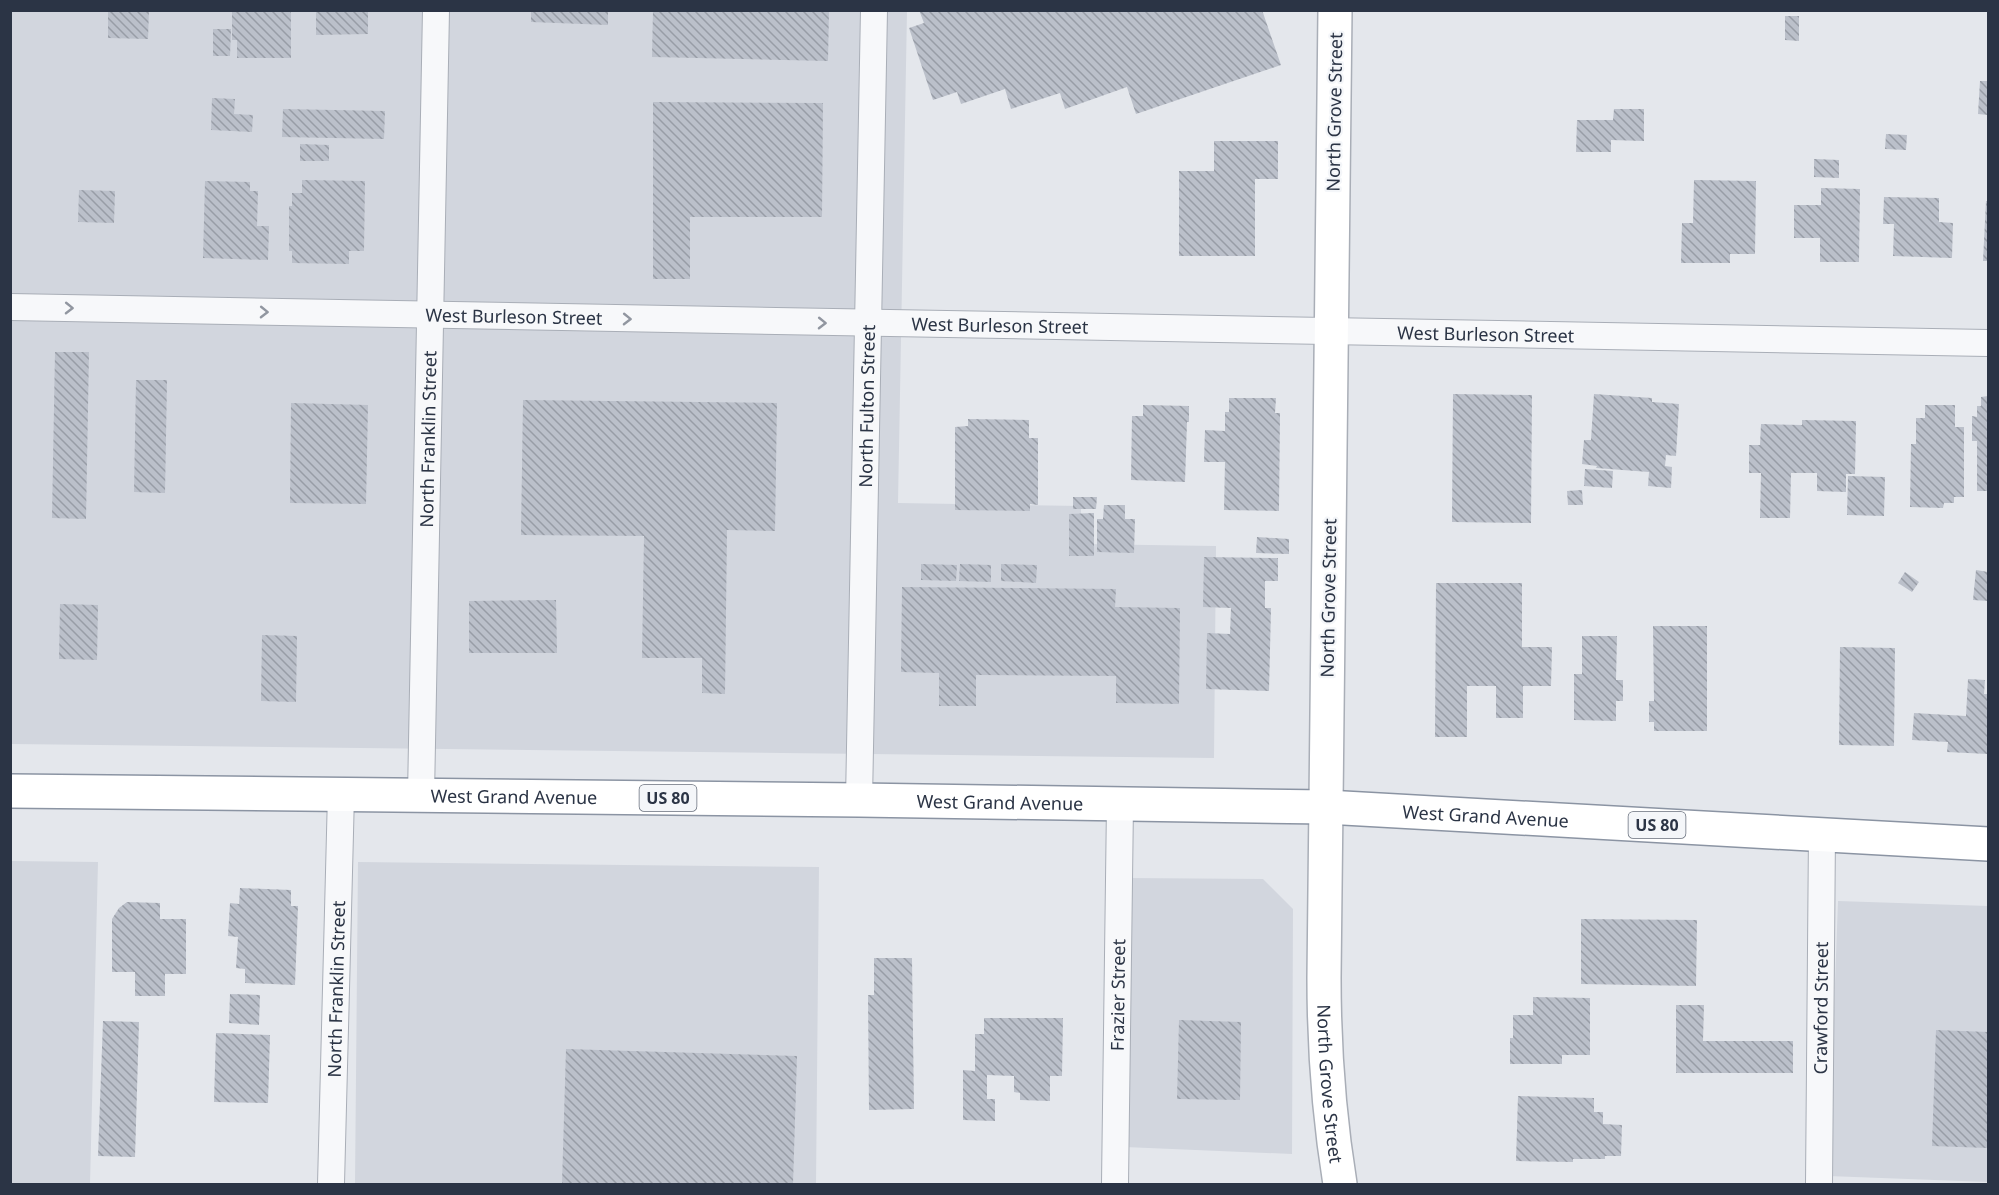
<svg xmlns="http://www.w3.org/2000/svg" width="1999" height="1195" font-family="'Noto Sans',sans-serif">
<style>
.built{fill:#d2d6de}
.building{fill:url(#building-back-hatch)}
.lines{fill:none;stroke-linecap:round;stroke-linejoin:round}
.minor-casing{stroke:#a9aeb7;stroke-width:28}
.secondary-casing{stroke:#a9aeb7;stroke-width:36}
.trunk-casing{stroke:#8b94a3;stroke-width:36}
.minor{stroke:#f7f8fa;stroke-width:26}
.secondary{stroke:#fff;stroke-width:33}
.trunk{stroke:#fff;stroke-width:33}
.oneway{stroke:#9196a0}
.labels{text-anchor:middle;dominant-baseline:central;stroke-width:4.5;stroke-linejoin:round;paint-order:stroke}
.shield{fill:#f4f6f9;stroke:#676e7b;stroke-width:1.5}
.shield-label{font-size:16px;font-weight:bold;fill:#2b3445}
.street-label{font-size:18px;fill:#2b3445;stroke:#f4f6f9}
</style>
<defs>
<pattern id="building-back-hatch" width="6" height="6" patternUnits="userSpaceOnUse" patternTransform="scale(1.5)"><rect width="6" height="6" fill="#bbc0ca"/><path d="M-1 5l2 2M0 0l6 6M5-1l2 2" fill="none" stroke="#989da6"/></pattern>
</defs>
<rect width="100%" height="100%" fill="#e4e7ec"/>
<path class="built" d="M11,11H907L898,503L1081,506V544L1216,546L1214,758L11,744Z
M11,861L98,862L90,1184H11Z
M358,862L819,867L816,1184H355Z
M1127,878L1263,879L1293,909L1292,1154L1125,1147Z
M1838,901L1988,906V1182L1828,1176Z"/>
<path class="building" d="M108,10H149L148,39L108,38Z
M232,10H291V58H237V40H232Z
M316,10H368V34L316,35Z
M531,10H608V25L531,22Z
M653,10H829L828,61L652,57Z
M919,10H1262L1281,65L1136,114L1127,87L1065,109L1060,93L1011,109L1005,89L961,104L957,92L933,100L909,28L924,23Z
M1785,16H1799V41L1785,40Z
M213,29H231L230,56H213Z
M1980,81H1988V115L1978,114Z
M212,98L235,99L234,114L253,115L252,132L211,130Z
M653,102L823,103L822,217H690V279H653Z
M283,109L385,111L384,139L282,137Z
M1614,109H1644V141L1611,140V152H1576L1577,120H1613Z
M1886,134L1907,135L1906,150L1885,149Z
M1214,141H1278V179H1255V256H1179V171H1214Z
M300,144L329,145V161H300Z
M1814,159L1839,160V178L1814,177Z
M302,180L365,181L364,251H349V264L292,263V251H289V206H292V193H302Z
M1694,180L1756,181L1755,254H1730V263H1681L1682,223H1693Z
M205,181L250,182V191H258L257,226H269L268,260L203,258Z
M1821,188L1860,189L1859,262H1820V238H1794V205H1821Z
M79,190L115,191L114,223L78,222Z
M1884,197L1939,198V222L1953,223L1952,258L1893,256L1894,224H1883Z
M1986,201H1988V261H1983Z
M55,352H89L86,519L52,518Z
M136,380H167L165,493L134,492Z
M1453,394L1532,395L1531,523L1452,522Z
M1594,394L1652,398V402L1679,404L1676,456L1666,455L1665,466L1672,467L1671,488L1648,486L1649,472L1596,468L1597,466L1582,464L1584,440H1591Z
M1988,396V491H1977V441H1972V416L1977,417V406H1981V397Z
M1229,398H1276L1275,413H1280L1279,511L1224,510L1225,462H1204L1205,430L1225,431V412H1229Z
M523,400L777,403L775,531L727,530L725,694L702,693V658H642L644,536L521,535Z
M291,403L368,405L366,504L290,503Z
M1143,405L1189,406V422H1187L1185,482L1131,480L1132,416H1143Z
M1925,405H1955V427H1964V497H1954V503H1944L1943,508L1910,507L1911,444H1916V418H1925Z
M968,419L1029,420V438H1038V505L1030,504V511L955,510V427L968,426Z
M1802,420L1856,421L1855,474H1846V492L1817,491V473H1791L1790,518H1760L1761,473H1749V445H1760L1761,424L1802,425Z
M1585,469L1613,471L1612,488L1584,486Z
M1848,476L1885,477L1884,516L1847,515Z
M1582,490L1583,505H1568L1567,491Z
M1073,497H1097L1096,509H1073Z
M1104,505H1125V519H1135L1134,553L1097,552V519H1103Z
M1094,513V556H1069V514Z
M1257,537L1289,539V554L1256,553Z
M1204,557L1278,558V581H1265V608H1271L1269,691L1206,689L1207,633L1230,634L1231,608L1203,607Z
M921,564L957,565L956,581L921,580Z
M960,564L991,565V582L959,581Z
M1001,564L1037,565L1036,583L1001,581Z
M1976,570L1988,572V601L1973,600Z
M1905,572L1919,582L1912,592L1898,583Z
M1436,583H1522V647H1552L1551,686H1523V718H1496V686H1467V737H1435Z
M902,587L1116,589L1115,607L1180,608L1179,704L1116,703V676L976,675V706H939V673L901,672Z
M556,600L557,653H469V601Z
M60,604L98,605L97,660L59,659Z
M1653,626H1707V731H1654V722H1649V701H1654Z
M262,635L297,636L296,702L261,701Z
M1582,636H1617L1616,680H1623V701H1616V721L1574,720V674H1582Z
M1840,647L1895,648L1894,746L1839,745Z
M1968,679L1985,680L1984,694H1988V754L1947,752L1948,742L1912,740L1914,713L1966,716Z
M240,888L291,890V906H298L295,985L245,983V969L236,968L238,937L228,936L230,903L239,904Z
M127,902L160,903V919H186V974H165V996H135V972H112V919L119,908Z
M1581,919L1697,920L1696,986L1581,984Z
M874,958H912L914,1109L869,1110L868,995H874Z
M230,994L260,995L259,1025L229,1023Z
M1533,997L1590,998V1055H1562V1064H1510V1038H1513V1015H1533Z
M1676,1005H1704L1703,1041H1793V1073H1676Z
M984,1018H1063L1062,1076H1050V1101L1020,1100V1093L1014,1092V1076L987,1075V1099H995V1121L963,1120V1070L975,1071V1034H984Z
M1179,1020L1241,1022L1240,1100L1177,1099Z
M103,1021L139,1022L135,1157L98,1156Z
M1936,1030L1988,1032V1148L1932,1146Z
M216,1033L270,1035L268,1103L214,1102Z
M566,1049L797,1056L793,1184H562Z
M1518,1096L1594,1098V1112H1603V1124L1622,1125L1621,1156H1605V1159H1573V1162L1516,1161Z"/>
<g class="lines">
<g class="minor-casing">
<g id="minor">
<path id="s1" d="M10,307L1988,343"/>
<path id="s2" d="M421,795L436,10"/>
<path id="s3" d="M859,800L874,10"/>
<path id="s4" d="M331,1184L341,794"/>
<path id="s5" d="M1115,1184L1120,804"/>
<path id="s6" d="M1819,1184L1822,833"/>
</g>
</g>
<g class="secondary-casing">
<g id="secondary">
<path id="s7" d="M1335,10L1324,978C1324,1047 1329,1116 1340,1184"/>
</g>
</g>
<g class="trunk-casing">
<g id="trunk">
<path id="s8" d="M10,791L859,800L1326,807L1988,844"/>
</g>
</g>
<use href="#minor" class="minor"/>
<use href="#secondary" class="secondary"/>
<use href="#trunk" class="trunk"/>
</g>
<defs><path id="oneway-chevron" d="M-2-3.5L2.5 0L-2 3.5" fill="none" stroke-width="1.6" stroke-linecap="round" stroke-linejoin="round" transform="scale(1.5)"/></defs>
<g class="oneway">
<use href="#oneway-chevron" transform="translate(69 308) rotate(1)"/>
<use href="#oneway-chevron" transform="translate(264 312) rotate(1)"/>
<use href="#oneway-chevron" transform="translate(627 319) rotate(1)"/>
<use href="#oneway-chevron" transform="translate(822 323) rotate(1)"/>
</g>
<g class="labels">
<g class="shield">
<rect x="639.5" y="785" width="57" height="26" rx="4.5"/>
<rect x="1628.5" y="812" width="57" height="26" rx="4.5"/>
</g>
<g class="shield-label">
<text x="668" y="798">US 80</text>
<text x="1657" y="825">US 80</text>
</g>
<g class="street-label">
<text transform="translate(1334 112) rotate(-89)">North Grove Street</text>
<text stroke="none"><textPath href="#s1" startOffset="504">West Burleson Street</textPath></text>
<text stroke="none"><textPath href="#s1" startOffset="990">West Burleson Street</textPath></text>
<text stroke="none"><textPath href="#s1" startOffset="1476">West Burleson Street</textPath></text>
<text stroke="none"><textPath href="#s3" startOffset="394">North Fulton Street</textPath></text>
<text stroke="none"><textPath href="#s2" startOffset="356">North Franklin Street</textPath></text>
<text transform="translate(1328 598) rotate(-89)">North Grove Street</text>
<text stroke="none"><textPath href="#s8" startOffset="504">West Grand Avenue</textPath></text>
<text stroke="none"><textPath href="#s8" startOffset="990">West Grand Avenue</textPath></text>
<text stroke="none"><textPath href="#s8" startOffset="1476">West Grand Avenue</textPath></text>
<text stroke="none"><textPath href="#s4" startOffset="195">North Franklin Street</textPath></text>
<text stroke="none"><textPath href="#s5" startOffset="189">Frazier Street</textPath></text>
<text stroke="none"><textPath href="#s6" startOffset="176">Crawford Street</textPath></text>
<text stroke="none"><textPath href="#s7" startOffset="1074">North Grove Street</textPath></text>
</g>
</g>
<rect width="1999" height="1195" fill="none" stroke="#2b3445" stroke-width="24"/>
</svg>
